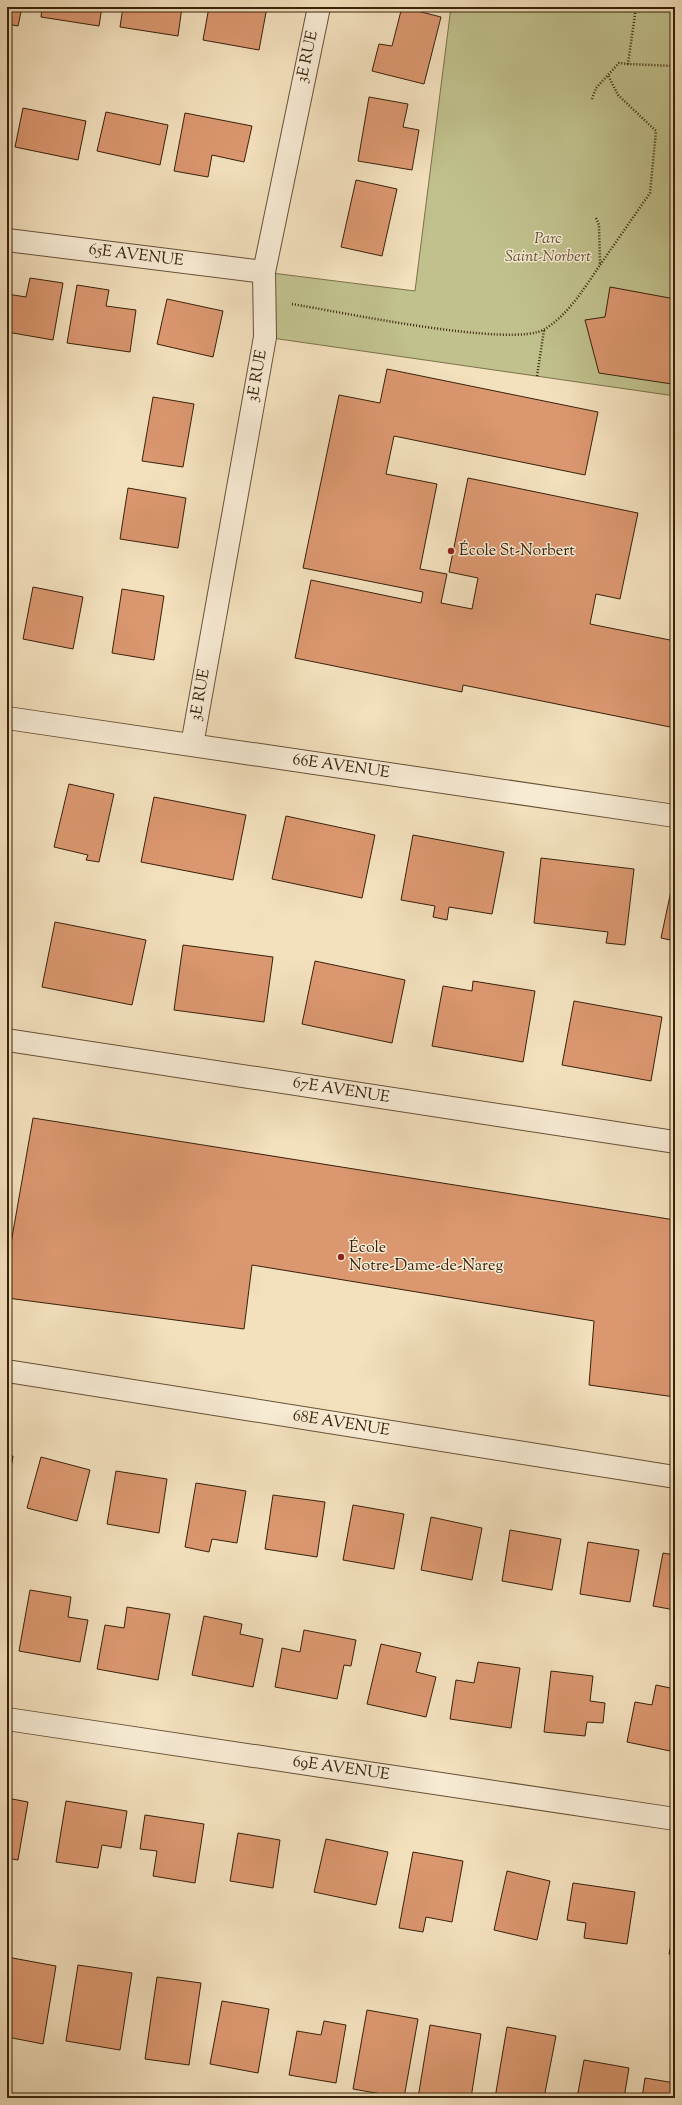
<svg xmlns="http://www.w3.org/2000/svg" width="682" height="2105" font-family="'Sorts Mill Goudy',serif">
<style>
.green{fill:#c0c18d;stroke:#7c714b}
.building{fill:#db9770;stroke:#382109}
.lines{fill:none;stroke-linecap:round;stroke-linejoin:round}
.minor-casing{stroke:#675136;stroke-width:24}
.path{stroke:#382109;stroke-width:2.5;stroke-dasharray:1 2;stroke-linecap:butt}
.minor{stroke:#f7ebd4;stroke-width:22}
.poi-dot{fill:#8f2418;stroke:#f7ebd4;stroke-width:1.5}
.labels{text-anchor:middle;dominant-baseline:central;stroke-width:3;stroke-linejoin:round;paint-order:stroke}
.street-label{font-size:16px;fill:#382109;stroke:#f7ebd4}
.park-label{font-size:16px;font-style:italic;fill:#615131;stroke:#f7ebd4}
.poi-label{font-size:16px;fill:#382109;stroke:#f7ebd4;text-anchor:start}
</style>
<rect width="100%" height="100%" fill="#f3e0bd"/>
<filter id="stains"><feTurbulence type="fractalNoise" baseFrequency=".005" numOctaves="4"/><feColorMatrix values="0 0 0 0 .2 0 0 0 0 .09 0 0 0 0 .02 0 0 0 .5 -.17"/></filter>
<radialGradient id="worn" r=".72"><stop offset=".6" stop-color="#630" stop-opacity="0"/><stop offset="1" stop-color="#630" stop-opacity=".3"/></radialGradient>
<path class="green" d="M451,7H675V396L265,337L264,272L415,291Z"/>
<path class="building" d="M7,7H22L18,26L7,24Z
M42,7H102L99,26L41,17Z
M123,7H182L178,36L120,27Z
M209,7H267L259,50L203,40Z
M402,7L441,17L424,84L372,71L379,44L392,46Z
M369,97L408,104L403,127L419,130L412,170L358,161Z
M23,108L86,121L78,160L15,147Z
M106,112L168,125L160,165L97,151Z
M185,113L252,126L244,162L212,155L208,177L174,171Z
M356,180L397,189L382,256L341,247Z
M30,278L63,283L53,340L7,332V294L26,297Z
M77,285L109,290L106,306L136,310L130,352L67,343Z
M610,287L675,299V367L672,384L599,373L585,320L605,317Z
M167,299L223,311L213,357L157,344Z
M387,369L598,412L585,475L394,436L386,474L437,484L420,569L447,574L441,603L472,609L478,578L449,572L468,478L638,513L620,599L596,594L590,624L675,641V728L463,685L462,692L295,658L311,580L421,603L423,592L303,568L339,395L380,403Z
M153,397L194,404L183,467L142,461Z
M128,488L186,498L178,548L120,539Z
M33,587L83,597L73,649L23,639Z
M122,589L164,596L154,660L112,653Z
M69,784L114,794L99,862L86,860L88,855L54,847Z
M154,797L246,815L233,880L141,862Z
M286,816L375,835L362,898L272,879Z
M413,835L504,852L492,914L449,907L447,920L433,917L435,906L401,900Z
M541,858L634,869L625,945L606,943L608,932L534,923Z
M675,872V941L661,938Z
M55,922L146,940L132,1005L42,987Z
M183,945L273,957L264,1022L174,1010Z
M315,961L405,980L392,1043L302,1024Z
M473,981L535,991L523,1062L432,1046L443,986L472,991Z
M574,1001L662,1017L651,1081L562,1065Z
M33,1118L675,1220V1397L589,1385L594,1321L252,1265L244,1329L7,1298V1266Z
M7,1455L13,1456L7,1495Z
M41,1457L90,1470L77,1521L27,1508Z
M116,1471L167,1479L159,1533L107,1524Z
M196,1483L246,1491L237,1543L212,1539L209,1552L185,1547Z
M273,1495L325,1502L317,1557L265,1549Z
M353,1505L404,1514L394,1569L343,1560Z
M431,1517L482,1528L472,1580L421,1570Z
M510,1530L561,1539L552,1590L502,1581Z
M588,1542L639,1550L630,1602L580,1594Z
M663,1553L675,1555V1610L653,1606Z
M30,1590L71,1597L68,1617L88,1620L80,1662L19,1651Z
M127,1607L170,1614L158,1680L97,1669L105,1625L124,1628Z
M204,1616L242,1624L240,1634L263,1639L253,1687L192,1675Z
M304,1630L356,1640L351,1666L344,1665L337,1699L275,1687L282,1648L300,1652Z
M381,1644L421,1653L416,1672L436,1677L426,1717L367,1704Z
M478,1662L520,1668L511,1728L450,1719L456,1680L474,1683Z
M551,1671L593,1676L590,1701L605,1703L603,1723L587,1722L585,1736L544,1732Z
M656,1685L675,1689V1752L627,1742L635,1702L652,1705Z
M7,1798L28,1802L18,1860L7,1858Z
M66,1801L127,1811L121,1848L102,1845L98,1868L56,1862Z
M145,1815L204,1824L195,1883L153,1876L157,1851L140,1849Z
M238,1833L280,1840L273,1888L230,1881Z
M326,1839L388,1852L376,1905L314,1892Z
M413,1852L463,1861L452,1922L426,1917L423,1932L399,1928Z
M507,1871L550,1881L537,1940L494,1930Z
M573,1883L635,1892L627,1944L584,1938L586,1923L567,1920Z
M675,1924V1955L669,1954Z
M7,1957L56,1966L43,2044L7,2037Z
M78,1965L132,1973L120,2050L66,2041Z
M157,1977L201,1983L189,2065L145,2059Z
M222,2001L269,2009L258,2073L210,2064Z
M367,2010L418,2019L404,2098L353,2089Z
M324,2021L346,2025L336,2083L289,2075L297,2031L321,2035Z
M430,2025L481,2034L471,2098H418Z
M507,2027L556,2036L544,2098H495Z
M584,2060L629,2068L624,2098H577Z
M645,2078L675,2083V2098H642Z"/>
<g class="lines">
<g class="minor-casing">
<path id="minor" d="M7,240L264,272
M7,718L675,816
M192,745L265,337L264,272L319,7
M7,1040L675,1142
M7,1371L675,1477
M7,1719L675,1819"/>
</g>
<path class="path" d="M636,7L628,64L675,66
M592,99L596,88L619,63L628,64
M596,218L599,225L600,265L650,193L656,131L618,95L608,75
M292,304C336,311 514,349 545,329C569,314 585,287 600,265
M537,376L544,330"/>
<use href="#minor" class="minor"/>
</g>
<g class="poi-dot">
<circle cx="451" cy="551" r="4"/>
<circle cx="341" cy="1257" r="4"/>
</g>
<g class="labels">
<g class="street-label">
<text transform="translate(308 57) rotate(-78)">3E RUE</text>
<text transform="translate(136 256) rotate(7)">65E AVENUE</text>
<text transform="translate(258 376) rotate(-80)">3E RUE</text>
<text transform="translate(201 695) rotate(-80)">3E RUE</text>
<text transform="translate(341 767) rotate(8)">66E AVENUE</text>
<text transform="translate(341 1091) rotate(9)">67E AVENUE</text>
<text transform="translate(341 1424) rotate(9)">68E AVENUE</text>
<text transform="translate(341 1769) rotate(8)">69E AVENUE</text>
</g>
<g class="park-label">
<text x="548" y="239">Parc<tspan x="548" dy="18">Saint-Norbert</tspan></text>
</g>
<g class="poi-label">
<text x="459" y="551">École St-Norbert</text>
<text x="349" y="1248">École<tspan x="349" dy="18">Notre-Dame-de-Nareg</tspan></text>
</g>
</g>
<rect width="682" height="2105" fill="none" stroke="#f3e0bd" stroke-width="24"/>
<rect x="8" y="8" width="666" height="2089" fill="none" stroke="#382109" stroke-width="2"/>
<rect x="12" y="12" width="658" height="2081" fill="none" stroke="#382109"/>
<rect width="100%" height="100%" filter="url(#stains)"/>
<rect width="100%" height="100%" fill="url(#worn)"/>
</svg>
